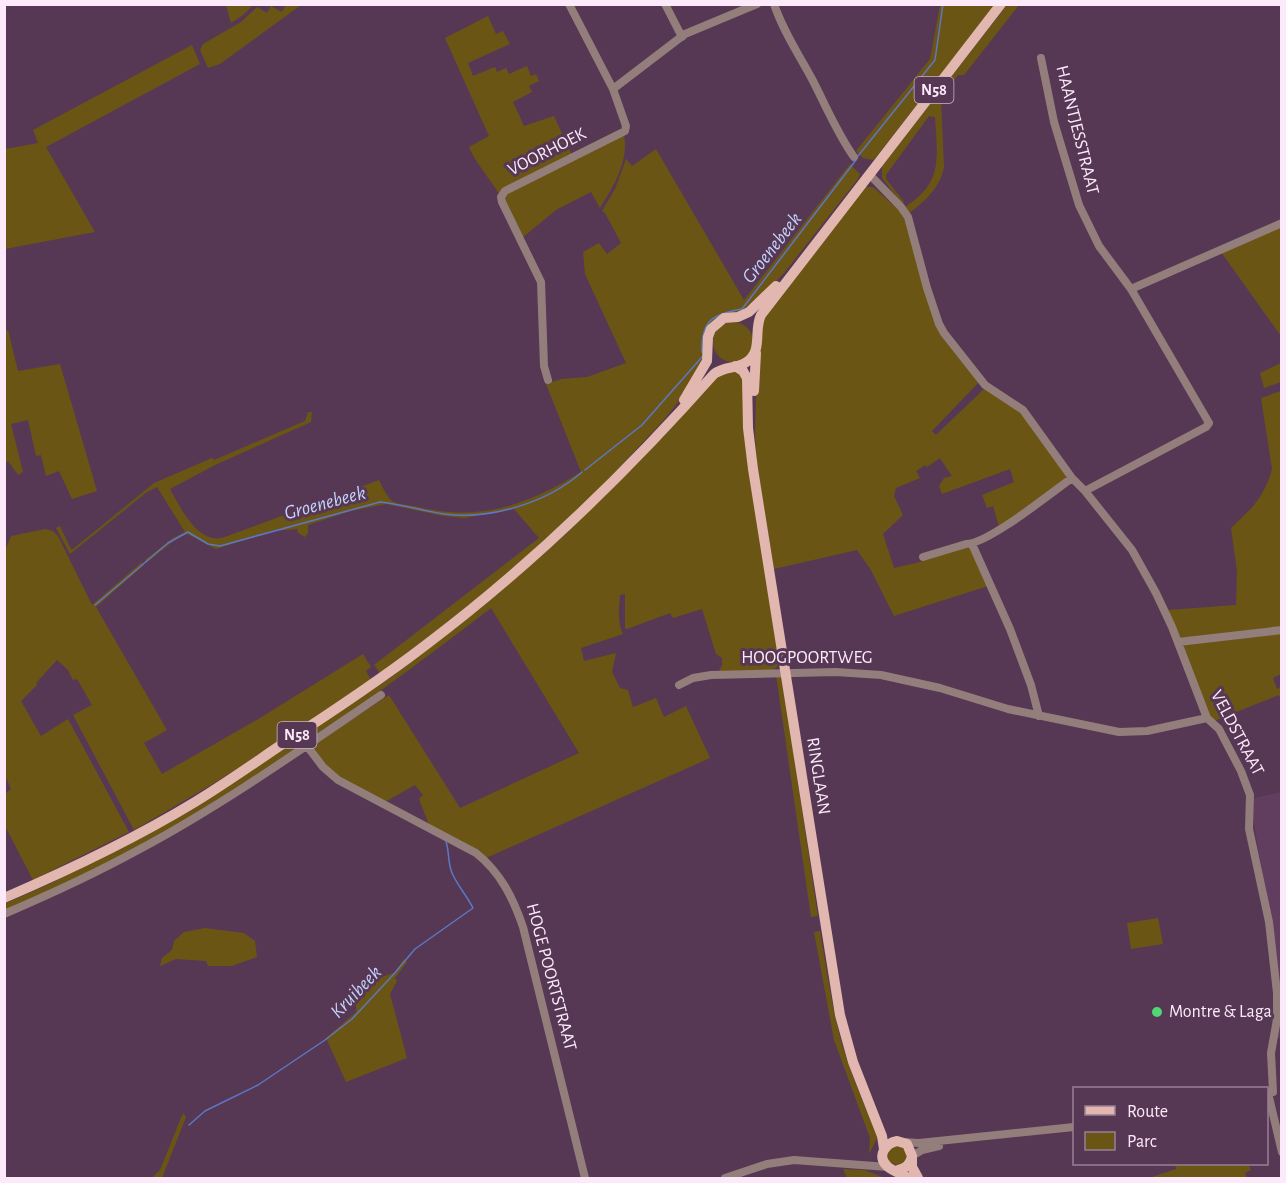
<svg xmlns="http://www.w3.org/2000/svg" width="1286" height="1183" font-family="'Alegreya Sans',sans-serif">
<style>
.built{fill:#613d5f}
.green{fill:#6b5515}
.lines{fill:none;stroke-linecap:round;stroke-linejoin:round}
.stream{stroke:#5d77c6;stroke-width:1.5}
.minor{stroke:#947e7b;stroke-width:8}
.major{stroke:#e2b7af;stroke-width:10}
.poi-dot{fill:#51d674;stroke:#563854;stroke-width:2}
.labels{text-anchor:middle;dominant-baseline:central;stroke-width:6;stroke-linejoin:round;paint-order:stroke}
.shield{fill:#563854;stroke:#cab4c8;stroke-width:1.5}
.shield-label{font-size:16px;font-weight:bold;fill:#fce9fa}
.street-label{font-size:18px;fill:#fce9fa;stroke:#563854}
.poi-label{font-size:18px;fill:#fce9fa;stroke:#563854;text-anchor:start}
.water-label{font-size:20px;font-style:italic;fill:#c3d3fe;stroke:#563854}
</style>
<rect width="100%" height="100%" fill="#563854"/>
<path class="built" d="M1281,792V1038L1275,1039L1271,923L1253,818L1254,798Z"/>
<path class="green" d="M226,5V4L253,5L243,15L231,23Z
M286,5H301L220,64L208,68L200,50L203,44L241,22L257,7L267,13L271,6L282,12Z
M940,5H995L877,156L873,160L863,158L856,151L930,59Z
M1007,5H1019L964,75H958L941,98L944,167C940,187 926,201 909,213L905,207C944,182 937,157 935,117L929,116L886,175V179L904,202L902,204L882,178V166Z
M488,16L496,34L503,31L510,44L468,63L473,76L495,67L497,72L506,68L509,74L527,66L531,76L536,74L539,81L529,86L532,92L513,102L524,126L554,116L572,155L500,195L475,159L469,147L489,136L445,38Z
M192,45L200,64L46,147L95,232L5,249V149L38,143L33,130Z
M624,134C629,161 614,186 600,208L591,192L556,210L522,238L504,203L507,193Z
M656,149L744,300L850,164L860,174L858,179L784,273L750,308L745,311L720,316C710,344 699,370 683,394C670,416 650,434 633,453C558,536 470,607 380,673L374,665L539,538L514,509L464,518L443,516L386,504L351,511L308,525V533L305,537L298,533L297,529L272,531L216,549L187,534L177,538L146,563L145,560L173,538L185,532L157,487L147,492L70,554L56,528L60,526L71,549H73L154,483L212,458L214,460L305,421L308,412H312L311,422L215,465L170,489C180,507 197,543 222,538L379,480C382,486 386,495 391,500C397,505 410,505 418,507C481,522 527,505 581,472L546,384L561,379L587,377L626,363L585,274L583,252L599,243L607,254L621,243L605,213L602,211L615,189L626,159L632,166Z
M865,187H873L903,214L934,317L979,382L932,431L936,435L985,388L1020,411L1068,477L999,527L993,506L987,508L982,495L1014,482L1010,469L942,494L939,486L944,478L952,476L940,458L927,467L925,465L916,471L920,478L896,488L894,496L903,515L883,534L894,568L916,563L971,546L988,586L894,616L871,570L857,550L774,569L757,465L755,434L757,358L763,319Z
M1281,225V336L1221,252Z
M713 342a20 20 0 1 1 40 0a20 20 0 1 1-40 0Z
M8,330L18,371L60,364L97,491L72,499L59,471L46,476L41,455L36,456L28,420L11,424L23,472L18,475L8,461L5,463L4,331Z
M1281,363V382L1264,388L1260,373Z
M731,370L743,375L779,665L772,671L718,673L722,665V658L716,654L702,609L673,618L670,613L627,629L625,628V594L620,595C619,608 617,622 623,634L581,648L584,661L616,653L612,672L620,688L628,690L633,707L656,698L664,717L686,706L710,758L486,858L429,825L419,799L423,795L415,785L383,803C353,786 327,778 313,745L389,695L460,808L579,753L491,608C379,694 264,777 141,847C97,871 50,890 5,912L4,904L54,882L290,745L390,678L488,602L566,534L722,371Z
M1281,391V627L1183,639L1178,636L1167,610L1236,605L1237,571L1231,528C1252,508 1264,498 1272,469L1261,398Z
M45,529L53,531L58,536L92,605L142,562L144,565L96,607L167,730L144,743L162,774L260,718L363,654L371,667L366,671L371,680L297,730L292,722L286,725L292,734L211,785L134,830L73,715L92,705L77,679L73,680L68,670L57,660L36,683L37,685L21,701L41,736L68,719L129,832L33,880L5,826V794L11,789L5,775L4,554L11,536Z
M1281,632V674L1273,678L1277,689L1281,687V699L1279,695L1214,721L1209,715L1183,647L1184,644Z
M776,675L782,677L818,916L811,917Z
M1158,918L1163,944L1131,949L1127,923Z
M205,928L244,933L255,941L257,957L232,966H208L206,961L176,959L160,966L162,958L172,950L174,941L184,932Z
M820,931C826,966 831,1002 840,1037C849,1071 864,1104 878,1136L869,1154L870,1138L834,1040L814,932Z
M404,959L407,962L395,978L397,981L390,994L407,1058L346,1082L326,1038L356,1012V1002L366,987L378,978L394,973Z
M183,1113L186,1117L162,1178H152L160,1170Z
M887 1155a10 10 0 1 1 20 0a10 10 0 1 1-20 0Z
M1175,1164H1248L1251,1170L1245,1173L1247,1178H1149L1176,1169Z
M843,1169L864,1170L885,1178H847Z"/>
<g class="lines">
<path class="stream" d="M858,156L935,60L943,4
M702,352C701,320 713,314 742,309L856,160
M585,470L642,425L702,357
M95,605L168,543L188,532L208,544L220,546L380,502C402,504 422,511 444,514C490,520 547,503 582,472
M189,1125L205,1111L258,1085L325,1040L352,1019L393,975L415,949L473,908C467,896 458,886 453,875C447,864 450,853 446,842"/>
<path class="minor" d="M665,4L682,37
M774,4C783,31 799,55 812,79C826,106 837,133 854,157
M1041,58L1054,122L1079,205L1099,246L1131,289L1209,423L1206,427L1085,491
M613,89L685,34L757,4
M869,174L901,207L908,217L927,288L939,324L944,333L985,385L1023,410L1072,478L1085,491L1132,550L1156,593L1172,627L1207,718L1219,729L1241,771L1250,795L1249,829L1269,922L1277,993V1019L1271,1053L1273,1092
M1131,289L1282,223
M548,380L544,366L541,282L502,202L501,197L505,191L625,131L626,126L613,89L569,4
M972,544L1010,629L1031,685L1039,716
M923,557L966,544C988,544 1051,493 1072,478
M1178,642L1282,630
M679,685L693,678L711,675L836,672L881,675L940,688L1008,709L1119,732L1147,731L1207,718
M307,746L323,767L338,780L476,853C501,873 513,898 523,927L585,1178
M4,914C51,894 96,873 140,849C224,804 303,748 381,695
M1268,1093L1282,1152
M903,1142L919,1143L1074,1127
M912,1156L922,1150L939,1146
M725,1178L767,1164L794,1160L888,1167"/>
<path class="major" d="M735,366L743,371L747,378L748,428L753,469L840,1015L853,1062L882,1136L884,1149
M754,391L756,353
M684,400L707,361L708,337L711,329L724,318L738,317L749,312L776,286
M4,898C69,870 134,839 195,802C223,785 250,766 278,747C329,714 379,681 427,644C532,565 627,472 714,374C725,366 735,369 745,363C764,352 753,331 761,315L1001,4
M912,1158V1167L918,1178
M898,1170C906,1168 910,1165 912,1156L907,1144L897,1141C886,1143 876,1156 887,1166C892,1171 902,1174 909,1178"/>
</g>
<circle class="poi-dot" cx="1157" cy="1012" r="6"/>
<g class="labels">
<g class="shield">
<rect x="914.5" y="77" width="39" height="26" rx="4.5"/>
<rect x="277.5" y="722" width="39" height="26" rx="4.5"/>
</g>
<g class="shield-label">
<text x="934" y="90">N58</text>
<text x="297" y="735">N58</text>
</g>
<g class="street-label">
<text transform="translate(1077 130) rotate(76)">HAANTJESSTRAAT</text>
<text transform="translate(547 152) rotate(-27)">VOORHOEK</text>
<text x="807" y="658">HOOGPOORTWEG</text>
<text transform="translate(1237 733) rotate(62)">VELDSTRAAT</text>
<text transform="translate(818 776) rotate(81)">RINGLAAN</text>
<text transform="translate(551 977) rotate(75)">HOGE POORTSTRAAT</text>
</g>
<g class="poi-label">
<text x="1169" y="1012">Montre &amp; Laga</text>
</g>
<g class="water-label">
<text transform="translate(772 248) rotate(-52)">Groenebeek</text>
<text transform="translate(325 503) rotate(-15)">Groenebeek</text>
<text transform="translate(356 992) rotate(-46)">Kruibeek</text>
</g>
</g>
<rect width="1286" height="1183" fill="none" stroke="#fce9fa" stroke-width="12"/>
<rect x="1073" y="1087" width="195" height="78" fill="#563854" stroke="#987f96" stroke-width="1.5"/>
<rect x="1085" y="1106" width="30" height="9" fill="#e2b7af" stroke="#987f96" stroke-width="1.5"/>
<text x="1127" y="1117" font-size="18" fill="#fce9fa">Route</text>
<rect x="1085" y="1132" width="30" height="18" fill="#6b5515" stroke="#987f96" stroke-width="1.5"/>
<text x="1127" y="1147" font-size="18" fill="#fce9fa">Parc</text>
</svg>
